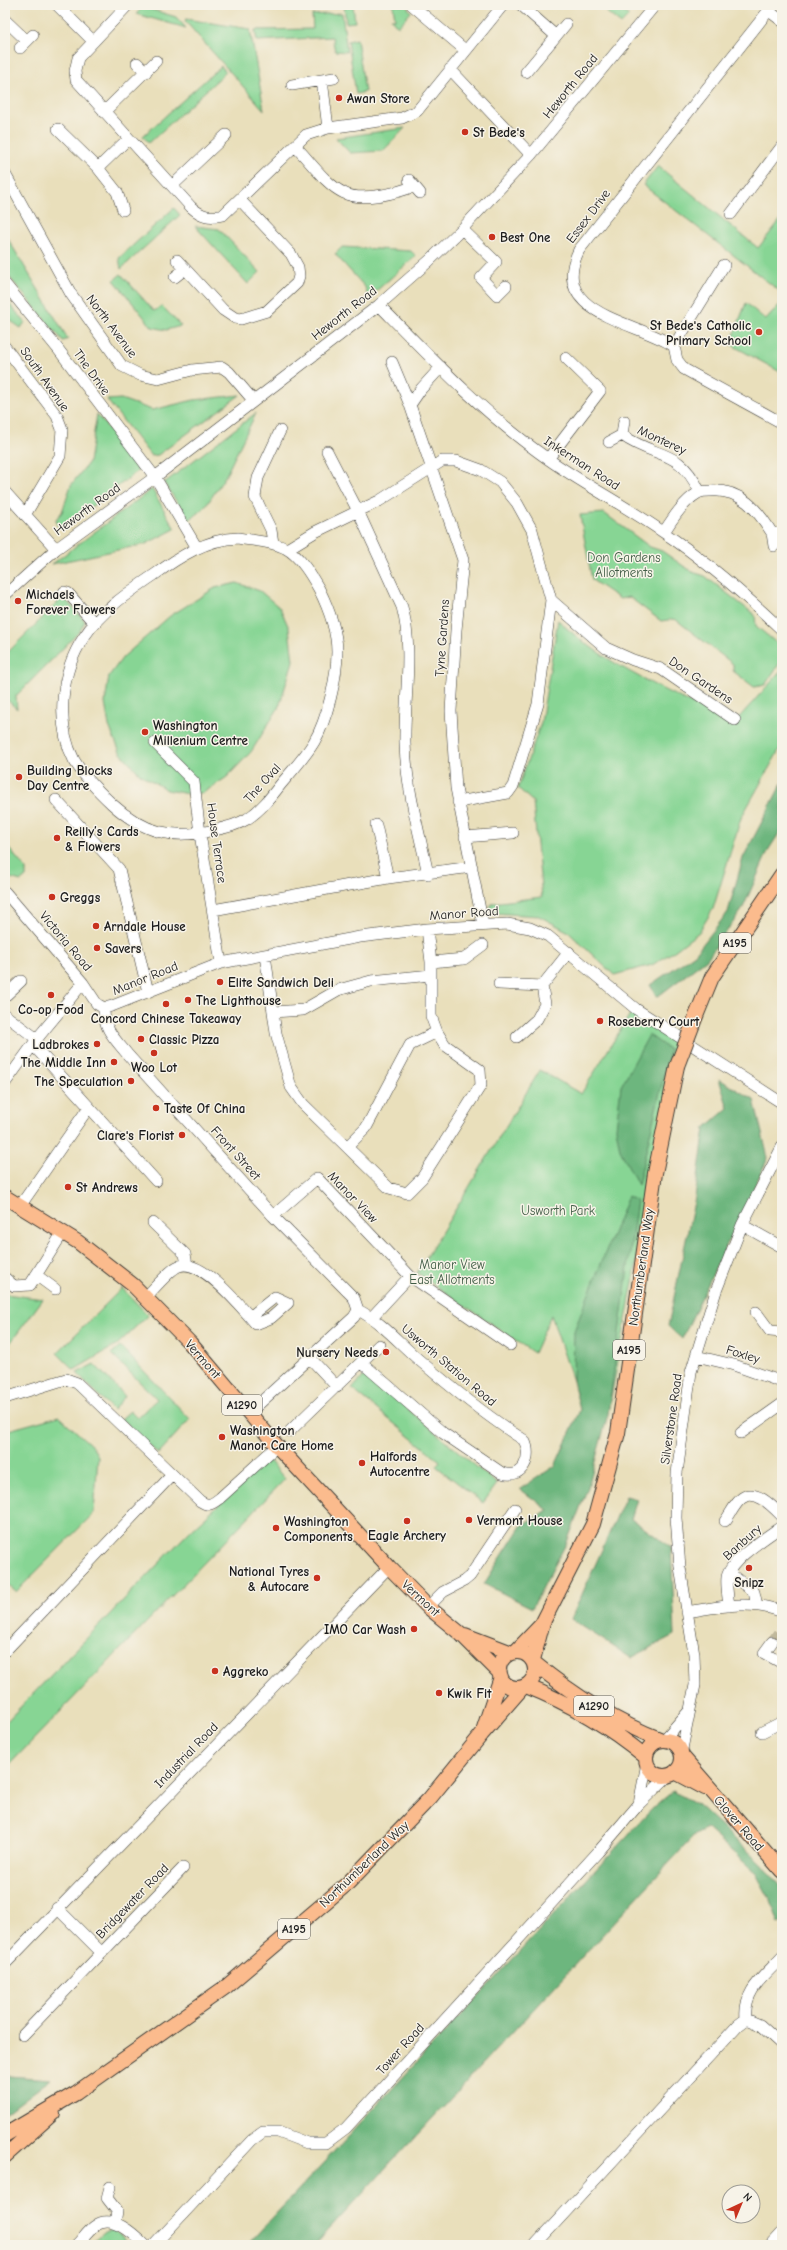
<svg xmlns="http://www.w3.org/2000/svg" width="787" height="2250" font-family="'Comic Neue',sans-serif">
<style>
.green{fill:#87d594;stroke:#527858}
.forest{fill:#6db67e;stroke:#44694d}
.lines{fill:none;stroke-linecap:round;stroke-linejoin:round}
.minor-tunnel{stroke:#c0b89b;stroke-width:11;stroke-dasharray:11 5.5;stroke-linecap:butt}
.minor-casing{stroke:#3b3934;stroke-width:12}
.major-casing{stroke:#3b3934;stroke-width:16}
.minor{stroke:#fff;stroke-width:11}
.major{stroke:#fbbb8d;stroke-width:14}
.major-bridge-casing{stroke:#3b3934;stroke-width:16;stroke-linecap:butt}
.major-bridge{stroke:#fbbb8d;stroke-width:14}
.poi-dot{fill:#c8321e;stroke:#f7f3e8;stroke-width:1.5}
.labels{text-anchor:middle;dominant-baseline:central;stroke-width:3;stroke-linejoin:round;paint-order:stroke}
.shield{fill:#f7f3e8;stroke:#5e5c59;stroke-width:1}
.shield-label{font-size:12px;font-weight:bold;fill:#1c1c1c}
.street-label{font-size:13px;fill:#1c1c1c;stroke:#f7f3e8}
.poi-label{font-size:13px;font-weight:bold;fill:#1c1c1c;stroke:#f7f3e8;text-anchor:start}
.park-label{font-size:13px;fill:#415d46;stroke:#f7f3e8}
</style>
<rect width="100%" height="100%" fill="#f7f3e8"/>
<filter id="ink" filterUnits="userSpaceOnUse"><feTurbulence type="fractalNoise" baseFrequency=".025" numOctaves="2"/><feDisplacementMap in="SourceGraphic" scale="8" xChannelSelector="R" yChannelSelector="G"/><feConvolveMatrix kernelMatrix="1 2 1 2 8 2 1 2 1" color-interpolation-filters="sRGB"/></filter>
<filter id="wash" filterUnits="userSpaceOnUse"><feTurbulence type="fractalNoise" baseFrequency=".012" numOctaves="4" result="noise"/><feDisplacementMap in="SourceGraphic" scale="16" xChannelSelector="R" yChannelSelector="G"/><feGaussianBlur stdDeviation="0.9" result="paint"/><feColorMatrix in="noise" values="0 0 0 0 0 0 0 0 0 0 0 0 0 0 0 0 0 1.4 0 .05"/><feComposite in="paint" operator="in"/></filter>
<g filter="url(#wash)">
<rect width="100%" height="100%" fill="#e9dfbb"/>
<path class="green" d="M344,5H353L355,22L346,23Z
M393,5H406L411,12L398,27L391,19H395Z
M598,5H616L629,16L621,24Z
M143,7L176,17L186,28L136,14Z
M342,13L347,52L335,51L332,37L257,41L255,30L313,29L312,15Z
M186,19L250,29L264,110L185,21Z
M357,39L365,92L356,94L348,41Z
M221,66L226,72L149,143L143,136Z
M405,128L383,151L350,153L336,138Z
M658,166L758,248L782,218V293L643,185Z
M174,208L180,215L121,269L119,258Z
M195,226L219,229L260,272L248,284Z
M5,234L68,339L63,341L5,272Z
M342,247L411,251L416,256L368,298L365,287L335,254Z
M121,274L154,311L162,306L181,326L166,330L152,327L114,280Z
M5,299L25,322L21,328L5,317Z
M782,302V373L730,344L746,303L766,320Z
M240,395L158,455L151,456L107,400L121,399L152,410L194,400Z
M256,413L226,475L206,506L189,520L164,483Z
M97,414L136,464L138,471L62,529L57,525L56,519L62,512L71,485L89,462Z
M152,489L175,529L146,544L52,564Z
M604,513L650,547L662,551L692,572L705,576L755,615L756,626L779,645L781,661L765,685L754,687L733,671V664L675,619L661,621L629,597L620,599L592,580L580,515Z
M237,583L260,591L280,608L289,628L293,661L279,707L251,752L227,777L203,793L188,794L167,790L140,774L120,752L109,726L105,703L109,676L123,657L170,616L215,588Z
M63,597L85,621L80,631L16,696L17,709L5,698V655Z
M558,620C605,666 675,694 733,724L782,670V745L741,818L713,909L699,932L673,952L652,965L614,975L567,931L539,916L493,913L489,908L492,903L542,897L533,802L518,788L541,723Z
M5,844L26,869V877L21,881L10,878L5,873Z
M632,1011L680,1036L610,1403L573,1381L551,1315L534,1353L417,1273L540,1070L581,1094Z
M122,1288L148,1315L118,1344L74,1370L57,1353Z
M5,1294L43,1299L5,1350Z
M120,1346L190,1419L158,1454L121,1419L130,1411L137,1418L157,1399L111,1354Z
M94,1364L125,1396L113,1410L77,1373Z
M366,1374L497,1484L483,1503L436,1466L440,1461L352,1389Z
M59,1416L92,1446L98,1456L94,1513L16,1592L5,1583V1431Z
M268,1459L285,1479L5,1769V1723L190,1531Z
M114,2230L124,2238L129,2245H89L103,2232Z"/>
<path class="forest" d="M782,783V829L769,849L742,910L707,959L657,997L650,985L695,954L728,912L743,858Z
M649,1035L670,1050L638,1185L620,1150L616,1128L621,1086Z
M719,1079L754,1100L768,1158L682,1339L668,1326L695,1197L705,1128L728,1108Z
M628,1196L637,1201L608,1414L588,1487L567,1542L532,1608L484,1584L521,1526L548,1510L520,1489L555,1466L580,1410L573,1381L574,1331Z
M626,1496L637,1499L631,1519L671,1547L675,1635L631,1658L571,1619Z
M673,1791L698,1805L761,1863L782,1889V1923L779,1924L771,1901L755,1872L707,1829L695,1835L315,2245H247L653,1808Z
M5,2071L9,2076L51,2079L5,2114Z"/>
</g>
<g filter="url(#ink)">
<g class="lines">
<path class="minor-tunnel" d="M772,1642L782,1628"/>
<g class="minor-casing">
<path id="minor" d="M57,5L93,41
M128,5L78,58L75,71L76,80L191,207C202,217 210,218 223,215L306,135L328,128L402,118L417,111L503,5
M412,5L465,50
M521,5L556,36
M773,5L579,250C547,315 637,321 674,346L677,360L684,369L782,423
M769,11L782,21
M5,20L27,41
M20,48L33,35
M137,63L146,72
M450,69L531,155
M526,72L566,24
M322,80L328,128
M292,85L334,78
M104,112L156,61
M58,129L98,168L117,192L123,210
M295,146C310,161 325,184 344,193C361,202 398,193 414,186
M98,168L128,139
M5,174L71,294L122,366L140,375L158,379L192,370L222,367L229,372L253,400
M409,180L420,193
M172,186L226,135
M731,214L782,146
M462,229L496,262L481,278L497,295L506,286
M177,260L223,310L235,318L241,319L267,311L297,283L299,276L298,267L291,254L240,200
M175,277L185,269
M5,284L58,349L155,477L197,548
M379,305C432,359 486,416 548,459C585,485 626,506 663,532C705,560 745,595 782,630
M674,346L724,265
M5,347L57,416L62,429L60,456L25,515
M392,362L410,405L463,560L456,630L451,711L456,788L483,925
M410,405L421,389L441,367
M622,435C657,460 678,446 700,492
M609,442L622,435L624,421
M327,451L358,511L402,607C414,651 404,697 405,743C406,787 419,831 428,874
M548,459L600,391L566,358
M5,492L56,549
M664,532C673,518 684,501 698,493C702,491 706,491 710,491C740,488 758,510 772,533L782,534
M772,533L774,546
M238,538C254,541 271,541 285,548C300,556 311,575 319,589C329,609 337,630 337,652C337,678 327,720 314,742C305,757 292,771 281,784C271,797 261,810 247,819C237,825 225,828 214,830C172,840 144,833 112,804C97,790 84,777 74,760C55,723 61,671 84,637C101,611 129,592 154,575C179,557 206,539 238,538Z
M273,543L271,530L255,497L258,478L280,431
M287,549L315,532L379,501L442,461H456L481,470L500,482L517,503L532,530L551,600L538,704L513,786L508,793L458,802
M64,592L68,593L95,624
M5,595L56,549L155,477L379,305L429,261L462,229L531,155L655,5
M551,600L606,648L633,660L661,669L735,720
M155,743L194,782L200,834L221,963
M56,800L119,869L148,992
M376,825L388,878
M465,837L513,833
M5,892L83,983L97,1004L104,1008
M213,910L388,878L472,867
M265,955L276,1033L291,1087L303,1104L389,1188L407,1193L422,1178L481,1085L480,1070L445,1045L437,1032L431,1016V962L427,929
M431,962L464,959L483,945
M499,984L542,986
M5,996L21,981
M104,1008L112,1006L221,963L360,937L427,929L507,924L530,928L548,936L636,1009L782,1103
M104,1008C103,1029 115,1039 128,1055L273,1216L354,1298L358,1310
M273,1012L303,1010L338,990L371,981L431,975
M5,1015L37,1039
M517,1037L537,1019L545,1004L542,986L569,952
M33,1045L156,1181
M5,1083L40,1035L83,983
M347,1147L366,1128L410,1045L437,1032
M20,1206L89,1107
M273,1216L317,1178L410,1276L510,1345
M153,1223L185,1254L187,1265
M742,1225L782,1247
M36,1275L55,1289
M5,1278L14,1286L30,1285L63,1232
M145,1298C152,1291 170,1269 179,1266C202,1258 242,1308 256,1324L271,1318L288,1303L275,1297L250,1317
M358,1310C382,1322 399,1343 419,1360C453,1389 486,1416 524,1440C533,1456 523,1480 502,1473L443,1433L361,1362
M756,1312L770,1331L782,1332
M372,1317L410,1276
M696,1356L734,1365L782,1382
M310,1358L337,1387
M5,1398L66,1379L77,1383L200,1501C209,1507 212,1504 220,1498L277,1446
M249,1413L354,1317L358,1310
M290,1431L379,1345
M741,1433L782,1404
M725,1521C730,1515 735,1503 742,1498C756,1488 773,1507 782,1516
M729,1573L754,1592L757,1605
M729,1606C728,1597 726,1586 727,1577C731,1559 767,1537 782,1526
M428,1607L443,1592L464,1581L470,1576L515,1509
M687,1612C718,1607 752,1599 782,1612
M772,1642L764,1653L782,1663
M5,1651L172,1475
M762,1732L782,1722
M664,1740L689,1711
M681,1754L695,1685L694,1654L680,1567L676,1518L677,1473L691,1372L716,1291L742,1225L782,1147
M639,1804L647,1763
M57,1908L102,1953
M5,1964L389,1567
M746,2019C743,1990 764,1977 782,1957
M746,2019L760,2025L782,2045
M23,2035L183,1868
M110,2187L107,2198L117,2211L115,2223
M77,2245C83,2239 88,2231 95,2226C112,2213 134,2234 145,2245
M154,2245L252,2140L263,2132H278L307,2143H326L346,2128L598,1852L639,1804L669,1775
M535,2245L738,2025L746,2019
M771,2245L782,2233"/>
</g>
<g class="major-casing">
<path id="major" d="M696,1016L712,977L782,874
M5,1197L78,1242L133,1285L190,1343L277,1446L389,1567L428,1607L461,1634L500,1673
M465,1635L512,1653
M515,1652L542,1624
M499 1670a18 18 0 1 1 36 0a18 18 0 1 1-36 0Z
M533,1660L543,1622L593,1524L618,1433L655,1173L677,1066
M533,1662C572,1694 614,1722 662,1740
M526,1686C569,1703 610,1727 646,1757
M484,1728L501,1677
M646 1758a18 18 0 1 1 36 0a18 18 0 1 1-36 0Z
M682,1756L782,1871
M675,1772L705,1788
M5,2135L76,2093L227,1986L348,1883L430,1798L482,1734L523,1687
M5,2156L53,2113"/>
</g>
<use href="#minor" class="minor"/>
<use href="#major" class="major"/>
<g class="major-bridge-casing">
<path id="major-bridge" d="M677,1066L696,1016"/>
</g>
<use href="#major-bridge" class="major-bridge"/>
</g>
</g>
<g class="poi-dot">
<circle cx="339" cy="98" r="4"/>
<circle cx="465" cy="132" r="4"/>
<circle cx="492" cy="237" r="4"/>
<circle cx="759" cy="332" r="4"/>
<circle cx="18" cy="601" r="4"/>
<circle cx="145" cy="732" r="4"/>
<circle cx="19" cy="777" r="4"/>
<circle cx="57" cy="838" r="4"/>
<circle cx="52" cy="897" r="4"/>
<circle cx="96" cy="926" r="4"/>
<circle cx="97" cy="948" r="4"/>
<circle cx="220" cy="982" r="4"/>
<circle cx="51" cy="995" r="4"/>
<circle cx="188" cy="1000" r="4"/>
<circle cx="166" cy="1004" r="4"/>
<circle cx="600" cy="1021" r="4"/>
<circle cx="141" cy="1039" r="4"/>
<circle cx="97" cy="1044" r="4"/>
<circle cx="154" cy="1053" r="4"/>
<circle cx="114" cy="1062" r="4"/>
<circle cx="131" cy="1081" r="4"/>
<circle cx="156" cy="1108" r="4"/>
<circle cx="182" cy="1135" r="4"/>
<circle cx="68" cy="1187" r="4"/>
<circle cx="386" cy="1352" r="4"/>
<circle cx="222" cy="1437" r="4"/>
<circle cx="362" cy="1463" r="4"/>
<circle cx="469" cy="1520" r="4"/>
<circle cx="407" cy="1521" r="4"/>
<circle cx="276" cy="1528" r="4"/>
<circle cx="749" cy="1568" r="4"/>
<circle cx="317" cy="1578" r="4"/>
<circle cx="414" cy="1629" r="4"/>
<circle cx="215" cy="1671" r="4"/>
<circle cx="439" cy="1693" r="4"/>
</g>
<g class="labels">
<g class="shield">
<rect x="719" y="933" width="32" height="20" rx="3"/>
<rect x="613" y="1340" width="32" height="20" rx="3"/>
<rect x="222" y="1395" width="40" height="20" rx="3"/>
<rect x="574" y="1696" width="40" height="20" rx="3"/>
<rect x="278" y="1919" width="32" height="20" rx="3"/>
</g>
<g class="shield-label">
<text x="735" y="943">A195</text>
<text x="629" y="1350">A195</text>
<text x="242" y="1405">A1290</text>
<text x="594" y="1706">A1290</text>
<text x="294" y="1929">A195</text>
</g>
<g class="street-label">
<text transform="translate(570 86) rotate(-51)">Heworth Road</text>
<text transform="translate(588 216) rotate(-53)">Essex Drive</text>
<text transform="translate(344 313) rotate(-38)">Heworth Road</text>
<text transform="translate(112 326) rotate(53)">North Avenue</text>
<text transform="translate(92 372) rotate(54)">The Drive</text>
<text transform="translate(45 379) rotate(55)">South Avenue</text>
<text transform="translate(662 440) rotate(25)">Monterey</text>
<text transform="translate(582 463) rotate(33)">Inkerman Road</text>
<text transform="translate(87 509) rotate(-36)">Heworth Road</text>
<text transform="translate(442 638) rotate(-86)">Tyne Gardens</text>
<text transform="translate(701 680) rotate(34)">Don Gardens</text>
<text transform="translate(262 783) rotate(-48)">The Oval</text>
<text transform="translate(217 843) rotate(82)">House Terrace</text>
<text transform="translate(464 913) rotate(-4)">Manor Road</text>
<text transform="translate(66 941) rotate(50)">Victoria Road</text>
<text transform="translate(145 978) rotate(-22)">Manor Road</text>
<text transform="translate(236 1153) rotate(48)">Front Street</text>
<text transform="translate(353 1197) rotate(46)">Manor View</text>
<text transform="translate(641 1267) rotate(-82)">Northumberland Way</text>
<text transform="translate(743 1354) rotate(17)">Foxley</text>
<text transform="translate(203 1359) rotate(49)">Vermont</text>
<text transform="translate(449 1365) rotate(40)">Usworth Station Road</text>
<text transform="translate(671 1419) rotate(-82)">Silverstone Road</text>
<text transform="translate(742 1542) rotate(-42)">Banbury</text>
<text transform="translate(421 1598) rotate(43)">Vermont</text>
<text transform="translate(186 1755) rotate(-46)">Industrial Road</text>
<text transform="translate(739 1823) rotate(49)">Glover Road</text>
<text transform="translate(364 1864) rotate(-44)">Northumberland Way</text>
<text transform="translate(132 1901) rotate(-46)">Bridgewater Road</text>
<text transform="translate(400 2049) rotate(-48)">Tower Road</text>
</g>
<g class="poi-label">
<text x="347" y="98">Awan Store</text>
<text x="473" y="132">St Bede's</text>
<text x="500" y="237">Best One</text>
<text x="751" y="325" text-anchor="end">St Bede's Catholic<tspan x="751" dy="15">Primary School</tspan></text>
<text x="26" y="594">Michaels<tspan x="26" dy="15">Forever Flowers</tspan></text>
<text x="153" y="725">Washington<tspan x="153" dy="15">Millenium Centre</tspan></text>
<text x="27" y="770">Building Blocks<tspan x="27" dy="15">Day Centre</tspan></text>
<text x="65" y="831">Reilly’s Cards<tspan x="65" dy="15">&amp; Flowers</tspan></text>
<text x="60" y="897">Greggs</text>
<text x="104" y="926">Arndale House</text>
<text x="105" y="948">Savers</text>
<text x="228" y="982">Elite Sandwich Deli</text>
<text x="196" y="1000">The Lighthouse</text>
<text x="51" y="1009" text-anchor="middle">Co-op Food</text>
<text x="166" y="1018" text-anchor="middle">Concord Chinese Takeaway</text>
<text x="608" y="1021">Roseberry Court</text>
<text x="149" y="1039">Classic Pizza</text>
<text x="89" y="1044" text-anchor="end">Ladbrokes</text>
<text x="106" y="1062" text-anchor="end">The Middle Inn</text>
<text x="154" y="1067" text-anchor="middle">Woo Lot</text>
<text x="123" y="1081" text-anchor="end">The Speculation</text>
<text x="164" y="1108">Taste Of China</text>
<text x="174" y="1135" text-anchor="end">Clare's Florist</text>
<text x="76" y="1187">St Andrews</text>
<text x="378" y="1352" text-anchor="end">Nursery Needs</text>
<text x="230" y="1430">Washington<tspan x="230" dy="15">Manor Care Home</tspan></text>
<text x="370" y="1456">Halfords<tspan x="370" dy="15">Autocentre</tspan></text>
<text x="477" y="1520">Vermont House</text>
<text x="284" y="1521">Washington<tspan x="284" dy="15">Components</tspan></text>
<text x="407" y="1535" text-anchor="middle">Eagle Archery</text>
<text x="309" y="1571" text-anchor="end">National Tyres<tspan x="309" dy="15">&amp; Autocare</tspan></text>
<text x="749" y="1582" text-anchor="middle">Snipz</text>
<text x="406" y="1629" text-anchor="end">IMO Car Wash</text>
<text x="223" y="1671">Aggreko</text>
<text x="447" y="1693">Kwik Fit</text>
</g>
<g class="park-label">
<text x="624" y="557">Don Gardens<tspan x="624" dy="15">Allotments</tspan></text>
<text x="558" y="1210">Usworth Park</text>
<text x="452" y="1264">Manor View<tspan x="452" dy="15">East Allotments</tspan></text>
</g>
</g>
<rect width="787" height="2250" fill="none" stroke="#f7f3e8" stroke-width="20"/>
<g transform="translate(741 2204) rotate(44)"><circle r="19" fill="#f7f3e8" stroke="#9f9d96"/>
<path d="M0-3L7 15L0 10L-7 15Z" fill="#c8321e"/>
<text y="-6" font-size="11" font-weight="bold" text-anchor="middle" fill="#1c1c1c">N</text>
</g>
</svg>
